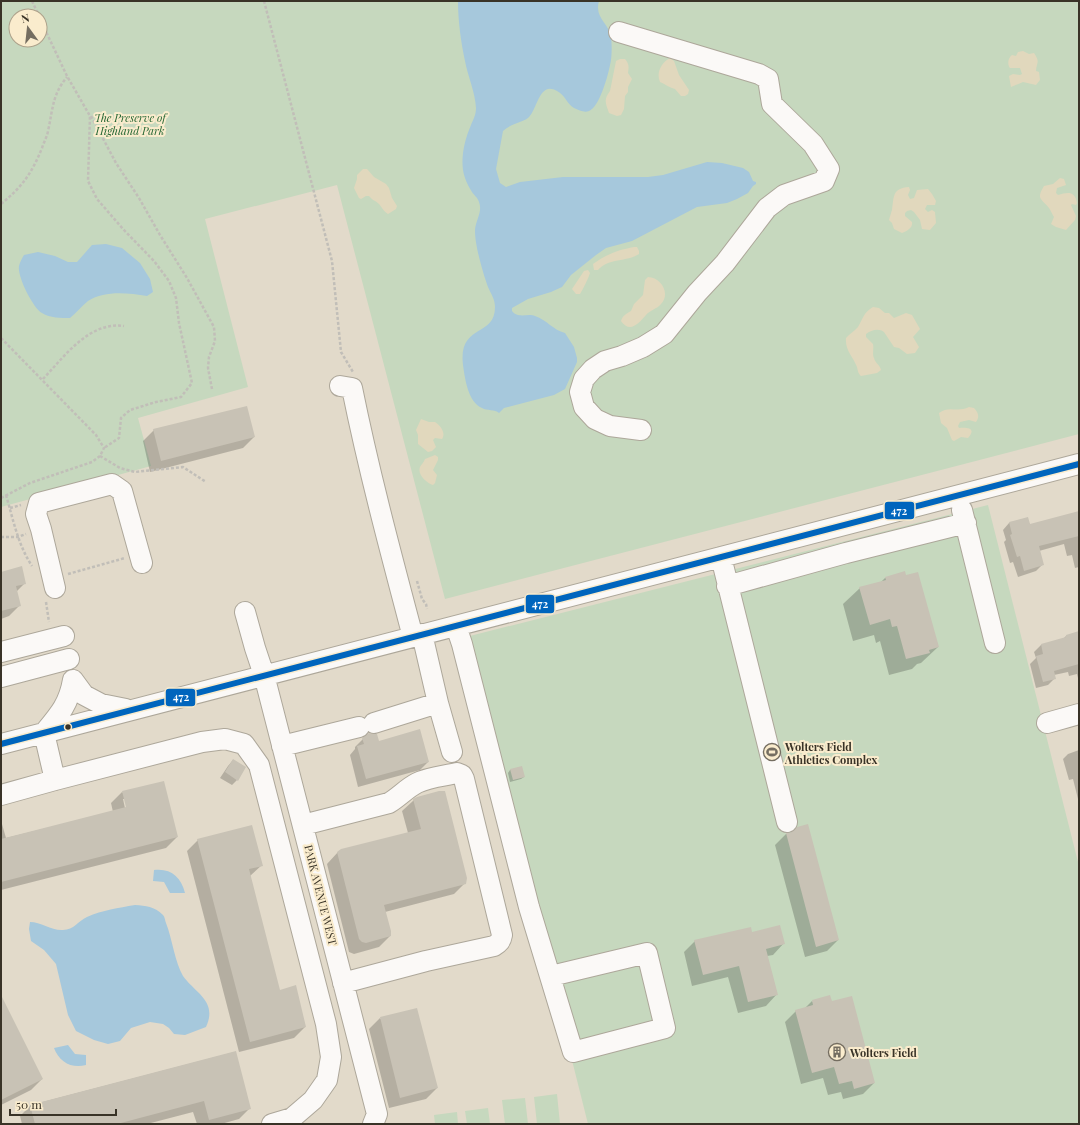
<svg xmlns="http://www.w3.org/2000/svg" width="1080" height="1125" font-family="'Playfair Display',serif">
<style>
.green{fill:#c6d8be;fill-rule:evenodd}
.sand{fill:#e1d8bd}
.water{fill:#a6c8dc}
.shadow{fill:#0003;fill-rule:evenodd}
.building{fill:#c8c2b5}
.lines{fill:none;stroke-linecap:round;stroke-linejoin:round}
.minor-casing{stroke:#ada79a;stroke-width:22}
.path{stroke:#c1beb8;stroke-width:2.5;stroke-dasharray:3 2;stroke-linecap:butt}
.minor{stroke:#fbf9f7;stroke-width:20}
.bus-1-casing{stroke:#faeccd;stroke-width:9}
.bus-1{stroke:#0065bd;stroke-width:6}
.bus-dot{fill:#393327;stroke:#faeccd;stroke-width:1.5}
.labels{text-anchor:middle;dominant-baseline:central;stroke-width:4;stroke-linejoin:round;paint-order:stroke}
.park-label{font-size:11px;font-style:italic;fill:#246633;stroke:#faeccd}
.poi-label{font-size:11px;font-weight:bold;fill:#393327;stroke:#faeccd;text-anchor:start}
.street-label{font-size:11px;fill:#393327;stroke:#faeccd}
.line-badge{stroke:#faeccd;stroke-width:1.5}
.badge-label{font-size:11px;text-anchor:middle;font-weight:bold;fill:#fff}
</style>
<rect width="100%" height="100%" fill="#e2daca"/>
<path class="green" d="M1,1H1079V434L445,599L337,185L205,219L248,387L138,418L151,466L1,507ZM16,16H40V40H16Z
M988,505L1079,866V1124H588L466,637Z
M557,1094L560,1124H537L534,1097Z
M525,1098L528,1124H505L502,1100Z
M488,1108L490,1124H467L465,1111Z
M457,1112L458,1124H435L434,1115Z"/>
<path class="sand" d="M1023,51L1029,54L1034,53C1040,62 1037,61 1036,71L1039,72L1040,80L1036,85L1023,82L1011,87L1009,76L1013,74L1020,75L1022,74L1020,68H1010C1007,64 1008,58 1012,55L1016,56L1018,52Z
M670,58L674,61L679,75L689,90L688,94L685,96H681L675,89C670,88 665,84 660,82C656,73 661,63 670,58Z
M620,59H625C629,64 629,66 628,73L632,79L628,87V92L625,96L624,109L621,115L617,116L609,113C606,104 603,100 610,91L616,61Z
M363,169H367L374,177L386,184L389,188L392,198L397,206L396,209L388,214C383,211 382,207 379,204C375,200 373,201 369,196H366L361,199L359,198L354,188L357,179V175Z
M1060,178L1064,179L1066,185L1057,188L1056,193L1058,195C1068,192 1075,191 1077,203L1076,205L1072,204L1071,205L1076,216L1075,220L1066,230L1056,227L1051,224L1054,217C1052,214 1051,211 1049,208C1041,198 1036,199 1044,186L1053,184Z
M909,187L910,190L908,195L910,199L914,198L917,190L928,189L932,194L936,201L935,205H927L925,209L928,212L932,210L935,212L936,223L930,230L922,229L920,220L914,212L911,210L907,211L905,213V216L912,222C913,228 907,231 902,233L894,229L892,223L889,220C890,216 891,213 892,210C894,197 892,188 909,187Z
M634,247H637L639,251V254C627,262 608,258 598,270H594L593,264C607,254 618,250 634,247Z
M588,270L590,273C589,277 583,289 580,294H576L572,289L584,271Z
M648,277C661,277 671,294 661,304C657,309 650,310 646,315C639,323 630,334 621,321C623,315 626,314 631,311L634,304L643,295L645,280Z
M873,307L879,308L885,313H889L894,318L906,313L912,315L920,329L913,337L919,347L915,353L907,354L899,348L894,347L884,332C879,328 871,330 866,334V337L873,344C874,349 872,354 874,358C875,363 880,365 881,370L877,373L861,376C858,373 858,371 857,367C853,356 845,351 846,338C849,334 855,331 858,327C863,319 863,313 873,307Z
M969,407L974,408C978,412 980,417 976,422L969,420L960,422L958,426L959,428C967,427 977,428 968,438L961,437L954,441L952,440L947,428L941,423L939,413C949,405 957,413 969,407Z
M421,419L429,422H435C441,426 446,433 442,439L435,438L433,440L436,447L432,451L428,452L418,444V435L416,430Z
M435,455L438,457V460L433,470L437,475L435,483L433,485C427,483 417,475 420,467C421,465 424,462 425,459Z"/>
<path class="water" d="M458,1H599C594,18 609,23 611,37C612,44 612,59 610,65C608,76 599,108 589,111C584,113 579,110 574,108C567,104 565,95 557,91C539,80 537,111 528,118C521,123 512,123 503,131L496,169L500,183L506,187L520,182L563,177H648L663,175L707,162L722,163L743,168L749,172L753,181L756,182V184L753,186L748,193L737,199L727,203L697,207L632,241L606,248L596,255L571,275L562,287L551,292L528,299L512,308V311C518,319 528,313 535,316C547,320 553,330 565,333L574,347L577,358V362L565,389L554,395L504,408L499,413C495,409 487,411 482,408C468,402 465,379 463,365C458,323 495,338 495,307C495,299 491,294 488,287C483,273 475,246 475,231C475,221 483,212 479,202C478,198 474,195 472,192C468,186 464,177 463,170C461,155 465,139 471,125C473,120 476,115 476,108C475,91 468,77 465,61C461,42 458,21 458,1Z
M106,244L122,248L140,263L150,279L153,292L147,296C128,293 105,290 88,301C82,306 76,313 70,318C61,318 50,318 42,313C33,308 17,276 19,266C20,262 22,258 24,255L38,252L55,256L68,262H77L92,245Z
M154,870C171,868 181,877 185,893H170L164,882L153,881Z
M135,905C146,906 154,906 163,915C165,917 165,921 166,923C172,938 175,963 183,976C195,993 218,1001 206,1027L185,1035L174,1034L169,1028L163,1024L150,1022L131,1028L120,1041L108,1044L94,1040L76,1031L68,1015L56,964L44,950L31,941L29,929L30,922C41,922 52,931 63,930C74,930 78,921 87,917C103,910 118,908 135,905Z
M68,1045L75,1054L86,1055V1065C72,1069 59,1062 54,1048Z"/>
<path class="shadow" d="M154,430L254,437L243,448L150,472L143,441Z
M1079,513V567L1075,568L1072,555L1067,556L1064,544L1039,551L1043,564L1036,571L1018,577L1013,562L1010,563L1004,542L1006,540L1003,530L1009,523L1027,518L1030,525Z
M1,573L25,583L16,592L20,605L9,616L1,619Z
M905,576L938,647L921,663L917,664L912,669L889,675L880,641L876,643L874,635L853,641L843,604L860,588L881,582L885,578Z
M1079,632V677L1078,678L1077,674L1069,676L1068,672L1054,675L1055,678L1048,685L1036,688L1030,664L1036,658L1034,652L1041,645L1063,639L1066,636Z
M363,739L378,742L428,762L420,770L358,787L350,755L355,749V747Z
M1079,750V798L1078,799L1073,779L1069,780L1063,759L1068,754Z
M233,760L237,780L232,785L220,778L228,766Z
M521,767L524,777L521,779L510,782L508,773L510,770Z
M122,792L177,837L166,848L1,890V824H2L6,838L113,812L111,803ZM123,799H125L128,812L126,813Z
M414,800L465,883L454,894L385,912L390,936L379,947L354,954L349,952L327,864L338,852L408,833L402,811Z
M786,834H791L838,940L827,951L805,957L775,845Z
M198,840L262,865L250,876L279,991L305,1027L294,1038L239,1052L187,851Z
M752,933L784,943L773,955L767,956L777,994L766,1006L738,1013L728,977L692,986L684,952L695,941Z
M1,997L42,1079L31,1090L1,1105Z
M812,1001L874,1083L863,1094L843,1099L841,1092L828,1095L823,1078L801,1084L785,1022L796,1011L805,1008Z
M380,1018L437,1088L426,1099L389,1108L369,1029Z
M235,1052L250,1108L239,1119L221,1124H197L193,1112L147,1124H22L20,1116L31,1105Z"/>
<path class="building" d="M247,406L255,437L161,461L153,429Z
M1079,511V536L1039,546L1044,565L1024,571L1020,556L1017,557L1010,535L1012,534L1009,522L1028,517L1030,524Z
M22,566L26,584L16,586L21,606L1,611V572Z
M905,571L906,575L918,572L939,647L929,650L930,653L906,659L897,626L892,627L890,619L870,625L859,587L886,580L885,577Z
M1079,631V664L1054,671L1056,679L1043,682L1036,656L1043,654L1041,644L1066,637V635Z
M420,729L429,762L366,779L357,746L364,744L362,738L369,733L372,734H377L379,741Z
M233,759L246,767L238,781L225,772Z
M522,766L525,777L513,780L510,769Z
M164,781L178,837L1,882V839L126,807L122,791Z
M439,791H445L467,878L466,884L384,905L391,931V936L366,943L362,942L359,939L337,852L341,849L421,829L413,799L417,797Z
M808,824L839,940L816,947L786,833H790L797,827Z
M252,825L263,866L249,869L280,990L296,985L306,1027L250,1042L197,839Z
M780,925L785,944L766,949L778,995L748,1002L739,966L703,975L694,940L751,927L752,932Z
M1,995L43,1079L1,1100Z
M830,995L832,1001L852,996L875,1083L854,1089L852,1081L839,1084L834,1067L812,1073L795,1010L813,1005L812,1000Z
M417,1008L438,1088L400,1098L380,1017Z
M236,1051L251,1109L209,1120L204,1101L117,1124H35L30,1105Z"/>
<g class="lines">
<g class="minor-casing">
<path id="minor" d="M619,32L759,74L768,79L772,104L813,144L829,169L824,181L784,195L767,208L725,263L697,293L664,334L643,347L622,356L605,361L593,369L584,379L580,392L584,407L595,419L610,426L641,430
M340,386L352,388C369,472 391,554 413,637
M962,510L995,643
M721,557L787,822
M727,586L846,553L966,523
M55,588L41,529L36,514L39,503L112,484L122,491L142,563
M245,612L255,648L264,675L377,1114L373,1124
M456,626L462,644L529,907L573,1052L665,1028L647,953L551,976
M422,634L438,703L452,752
M1,652L64,636
M1,677L69,659
M73,680L84,695L101,704L126,709
M374,723L438,703
M1047,723L1079,714
M44,733C59,715 69,704 73,680
M44,733L55,780
M1,744L1079,464
M282,746L359,727
M1,795L55,780L202,742L225,739L244,744L259,765L326,1024L331,1057L327,1080L313,1100L292,1118L272,1124
M303,825L389,803C399,797 407,788 417,783C429,777 444,776 457,773L462,775L464,779L502,935C501,941 499,943 494,946L426,961L343,983"/>
</g>
<path class="path" d="M32,1L39,16
M264,1L332,261L341,352L353,372
M40,19L67,76L90,116L88,181L97,199L123,229L154,261L169,281L176,298L179,323L192,383L181,397L156,402L130,410L121,418L119,438L104,448
M91,116L116,163L139,198L160,235L187,278L214,327L215,341L209,357L208,368L212,389
M1,204C22,187 32,173 42,148C44,142 47,137 48,131C53,109 52,95 67,77
M1,338L96,435L104,448L100,456L92,462L30,483L1,498
M43,379C64,357 89,321 124,326
M100,456L120,468L135,472L183,467L206,482
M6,495C13,519 18,545 32,566
M10,508L21,505
M1,537H18L26,534
M68,574L125,558
M417,581L422,599L426,604L427,609
M46,602L49,622"/>
<use href="#minor" class="minor"/>
<g class="bus-1-casing">
<path id="bus-1" d="M1,744L1079,464"/>
</g>
<use href="#bus-1" class="bus-1"/>
</g>
<defs>
<g id="stadium-ring" transform="scale(0.9)"><circle r="9.5" fill="#faeccd" stroke="#746d60" stroke-width="1.5"/><path d="M0-5a6.5 5 0 1 0 0 10a6.5 5 0 1 0 0-10ZM-3.5-1.8h7v3.6h-7Z" fill="#746d60"/></g>
<g id="building-ring" transform="scale(0.9)"><circle r="9.5" fill="#faeccd" stroke="#746d60" stroke-width="1.5"/><path d="M-4-6H4V6H1V3H-1V6H-4ZM-2.5-4.3h1.7v1.8h-1.7ZM.8-4.3h1.7v1.8H.8ZM-2.5-1h1.7V.8h-1.7ZM.8-1h1.7V.8H.8Z" fill="#746d60"/></g>
</defs>
<g fill-rule="evenodd">
<use href="#stadium-ring" x="772" y="752"/>
<use href="#building-ring" x="837" y="1052"/>
</g>
<circle class="bus-dot" cx="68" cy="727" r="3.5"/>
<g class="labels">
<g class="park-label">
<text x="130" y="117">The Preserve of<tspan x="130" dy="13">Highland Park</tspan></text>
</g>
<g class="poi-label">
<text x="785" y="746">Wolters Field<tspan x="785" dy="13">Athletics Complex</tspan></text>
<text x="850" y="1052">Wolters Field</text>
</g>
<g class="street-label">
<text transform="translate(321 895) rotate(76)">PARK AVENUE WEST</text>
</g>
</g>
<g class="line-badge">
<rect x="884" y="501" width="31" height="19" rx="4" fill="#0065bd"/>
<rect x="525" y="594" width="30" height="20" rx="4" fill="#0065bd"/>
<rect x="165" y="688" width="31" height="19" rx="4" fill="#0065bd"/>
</g>
<g class="badge-label">
<text x="899" y="515">472</text>
<text x="540" y="608">472</text>
<text x="181" y="701">472</text>
</g>
<rect width="1080" height="1125" fill="none" stroke="#393327" stroke-width="4"/>
<g transform="translate(28 28) rotate(345)"><circle r="19" fill="#faeccd" stroke="#ada28b"/>
<path d="M0-3L7 15L0 10L-7 15Z" fill="#746d60"/>
<text y="-6" font-size="11" font-weight="bold" text-anchor="middle" fill="#393327">N</text>
</g>
<path d="M10 1109v6h106v-6" fill="none" stroke="#393327" stroke-width="2"/>
<text x="16" y="1109" font-size="12" fill="#393327" stroke="#faeccd" stroke-width="3" paint-order="stroke">50 m</text>
</svg>
